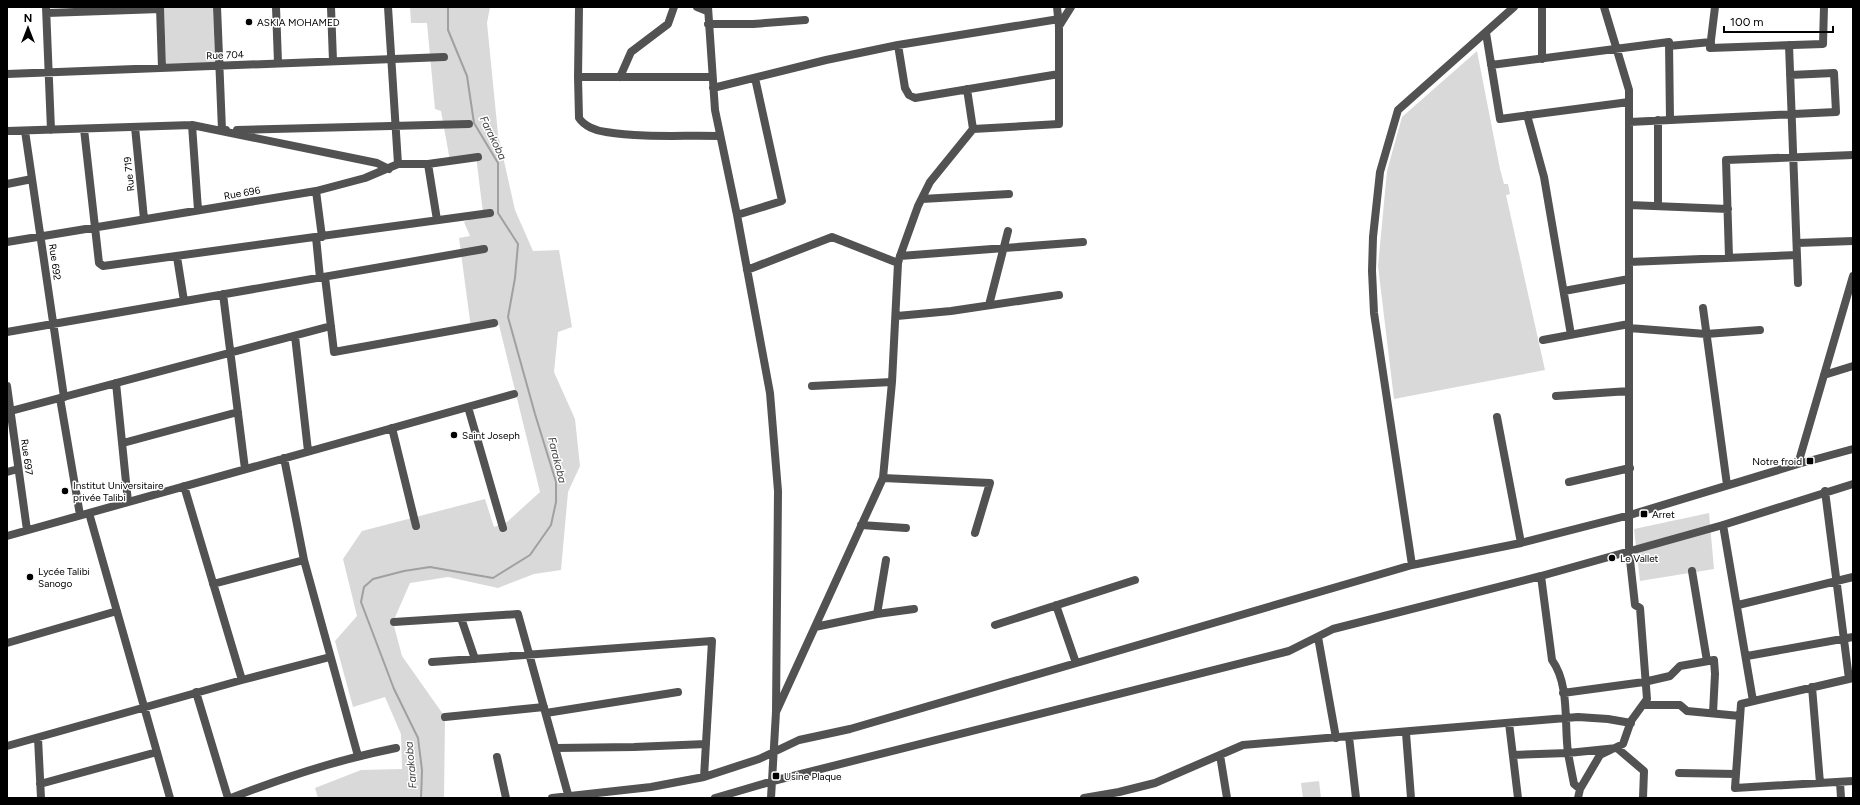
<svg xmlns="http://www.w3.org/2000/svg" width="1860" height="805" font-family="Figtree,sans-serif">
<style>
.green{fill:#d9d9d9}
.lines{fill:none;stroke-linecap:round;stroke-linejoin:round}
.stream{stroke:#a0a0a0;stroke-width:2}
.street{stroke:#525252;stroke-width:8}
.poi-dot{fill:#000;stroke:#fff;stroke-width:1.5}
.labels{text-anchor:middle;dominant-baseline:central;stroke-width:3;stroke-linejoin:round;paint-order:stroke}
.poi-label{font-size:10px;fill:#000;stroke:#fff;text-anchor:start}
.street-label{font-size:10px;fill:#000;stroke:#fff}
.water-label{font-size:11px;font-style:italic;fill:#414141;stroke:#fff}
</style>
<rect width="100%" height="100%" fill="#fff"/>
<path class="green" d="M164,7H213L215,62L166,64Z
M410,7H490L487,23L498,134L515,210L533,251L559,250L572,327L558,332L554,372L575,419L580,466L568,492L561,570L534,574L498,588L448,577L410,583L393,622L402,656L445,717L444,798H318L315,788L361,770L402,769L401,734L385,697L353,707L335,641L357,616L343,559L362,531L485,499L494,527L507,522L540,492L499,325L471,328L459,238L470,236L464,222L483,213L476,156L450,161L441,111L435,109L427,23H411Z
M1477,51L1500,169L1504,184H1508L1510,194L1506,195L1545,370L1394,399L1378,266L1387,171L1402,117Z
M1709,513L1714,569L1640,581L1634,529Z
M1319,781L1321,798H1303L1301,783Z"/>
<g class="lines">
<path class="stream" d="M421,798L422,770L418,738L394,689L361,602L364,587L373,579L404,571L430,567L493,578L530,555L551,525L556,502V482L535,414L508,317L515,278L518,244L498,213V163L474,123L467,76L448,30V7"/>
<path class="street" d="M46,7L51,130
M160,7L162,68
M217,7L222,130H226
M276,7L278,63
M331,7L333,61
M388,7L398,164
M579,7L578,77L579,118C584,126 596,131 606,132C643,138 682,135 720,136
M697,7L707,11
M708,7L715,110L737,215L770,393L778,491L776,712L771,798
M1542,7V59
M1715,7L1710,48L1823,44L1824,7
M47,13L160,9
M708,24H753L805,20
M1059,26L1071,7
M1486,33L1500,119L1629,102
M898,45L905,88L909,95L915,98L1059,74
M1789,45L1798,283
M1669,46L1711,42
M1491,65L1669,42L1670,120
M7,74L444,57
M578,77H712
M620,77L631,52L668,24L674,7
M713,88L826,60L898,45L1059,19
M967,89L973,129
M1527,115L1544,177L1571,335
M1658,120V206
M1629,122L1836,112L1834,73L1790,75
M192,125L198,210
M135,127L144,219
M84,129L99,263L103,266L490,213
M237,130L469,124
M7,131L192,125L377,163L389,169
M25,131L64,397
M428,164L437,220
M7,184L32,179
M316,191L322,237
M922,199L1009,194
M1629,205L1728,209
M737,215L782,201L755,78
M316,237L320,278
M7,242L316,191L365,178L398,164H428L478,157
M1797,243L1853,241
M900,256L1083,242
M177,257L184,301
M1729,257L1726,160L1853,155
M1629,262L1797,255
M747,270L832,237L898,263
M325,277L334,352L494,323
M1564,291L1629,279
M223,294L245,469
M989,305L1008,231
M1703,308L1727,485
M897,316L951,311L1059,295
M1629,328L1706,334L1760,330
M7,332L484,249
M295,336L308,451
M1543,340L1629,324
M1824,375L1853,366
M116,383L128,502
M7,386L27,530
M812,386L892,382
M1556,396L1629,391
M60,398L80,515
M468,407L503,528
M7,412L331,326
M1497,417L1521,543
M392,428L416,526
M123,443L238,412
M284,458L304,560L358,756
M1798,464L1853,276
M7,472L18,469
M883,478L990,483L975,533
M1569,482L1630,468
M184,486L242,680
M1825,491L1849,679
M89,513L170,798
M861,525L906,528
M1723,525L1753,701
M7,536L514,394
M1412,565L1374,313L1372,271L1373,237L1380,172L1398,110L1514,7
M1692,571L1707,661
M1541,576L1552,660C1570,685 1564,723 1568,753C1570,764 1572,774 1574,784L1580,789
M213,584L304,560
M1056,605L1076,663
M1738,605L1853,577
M877,614L886,560
M461,618L475,659
M394,622L518,614L569,798
M995,625L1135,580
M815,627L877,614L914,609
M1318,637L1336,738
M7,643L117,611
M1747,656L1853,637
M432,662L712,641L704,777
M1853,678L1741,704L1735,788L1853,781
M1812,687L1820,783
M196,692L228,798
M1563,693L1644,682L1670,676L1680,666L1714,660L1715,674L1713,713
M1643,705H1680L1687,711L1740,716
M776,712L883,478L892,382L898,263L900,256L918,206L930,182L973,129L1059,124V26L1057,7
M546,713L678,692
M445,717L544,707
M1509,723L1518,798
M1406,733L1411,798
M1349,737L1356,798
M38,738L41,798
M7,746L242,680L330,657
M556,748L634,747L706,744
M1220,755L1227,798
M1513,755L1568,753L1617,748L1644,771L1643,798
M497,757L506,798
M1679,773L1736,774
M1840,782L1841,798
M40,784L157,752
M231,798C285,777 340,759 396,748
M552,798L651,787L704,777L759,759L799,740L850,729L1412,565L1521,543L1630,515L1798,464L1853,449
M715,798L773,781L1289,651L1333,629L1541,576L1723,525L1853,484
M1084,798L1119,792L1155,783L1243,745L1578,717L1608,719L1631,723
M1578,798L1580,789L1600,755L1623,744L1631,721L1647,699L1640,608L1635,605L1629,551V90L1604,7"/>
</g>
<g class="poi-dot">
<circle cx="249" cy="22" r="4"/>
<circle cx="454" cy="435" r="4"/>
<rect x="1806" y="457" width="8" height="8" rx="2"/>
<circle cx="65" cy="491" r="4"/>
<rect x="1640" y="510" width="8" height="8" rx="2"/>
<circle cx="1612" cy="558" r="4"/>
<circle cx="30" cy="577" r="4"/>
<rect x="772" y="772" width="8" height="8" rx="2"/>
</g>
<g class="labels">
<g class="poi-label">
<text x="257" y="22">ASKIA MOHAMED</text>
<text x="462" y="435">Saint Joseph</text>
<text x="1802" y="461" text-anchor="end">Notre froid</text>
<text x="73" y="485">Institut Universitaire<tspan x="73" dy="12">privée Talibi</tspan></text>
<text x="1652" y="514">Arret</text>
<text x="1620" y="558">Le Vallet</text>
<text x="38" y="571">Lycée Talibi<tspan x="38" dy="12">Sanogo</tspan></text>
<text x="784" y="776">Usine Plaque</text>
</g>
<g class="street-label">
<text transform="translate(225 55) rotate(-2)">Rue 704</text>
<text transform="translate(129 174) rotate(-96)">Rue 719</text>
<text transform="translate(242 193) rotate(-10)">Rue 696</text>
<text transform="translate(55 262) rotate(82)">Rue 692</text>
<text transform="translate(27 457) rotate(82)">Rue 697</text>
</g>
<g class="water-label">
<text transform="translate(493 138) rotate(64)">Farakoba</text>
<text transform="translate(557 460) rotate(76)">Farakoba</text>
<text transform="translate(411 765) rotate(-95)">Farakoba</text>
</g>
</g>
<rect width="1860" height="805" fill="none" stroke="#000000" stroke-width="16"/>
<g transform="translate(28 28)" stroke="#ffffff" stroke-width="3" paint-order="stroke">
<path d="M0-3L7 15L0 10L-7 15Z" fill="#000000"/>
<text y="-6" font-size="11" font-weight="bold" text-anchor="middle" fill="#000000">N</text>
</g>
<path d="M1724 26v6h109v-6" fill="none" stroke="#000000" stroke-width="2"/>
<text x="1730" y="26" font-size="12" fill="#000000" stroke="#ffffff" stroke-width="3" paint-order="stroke">100 m</text>
</svg>
